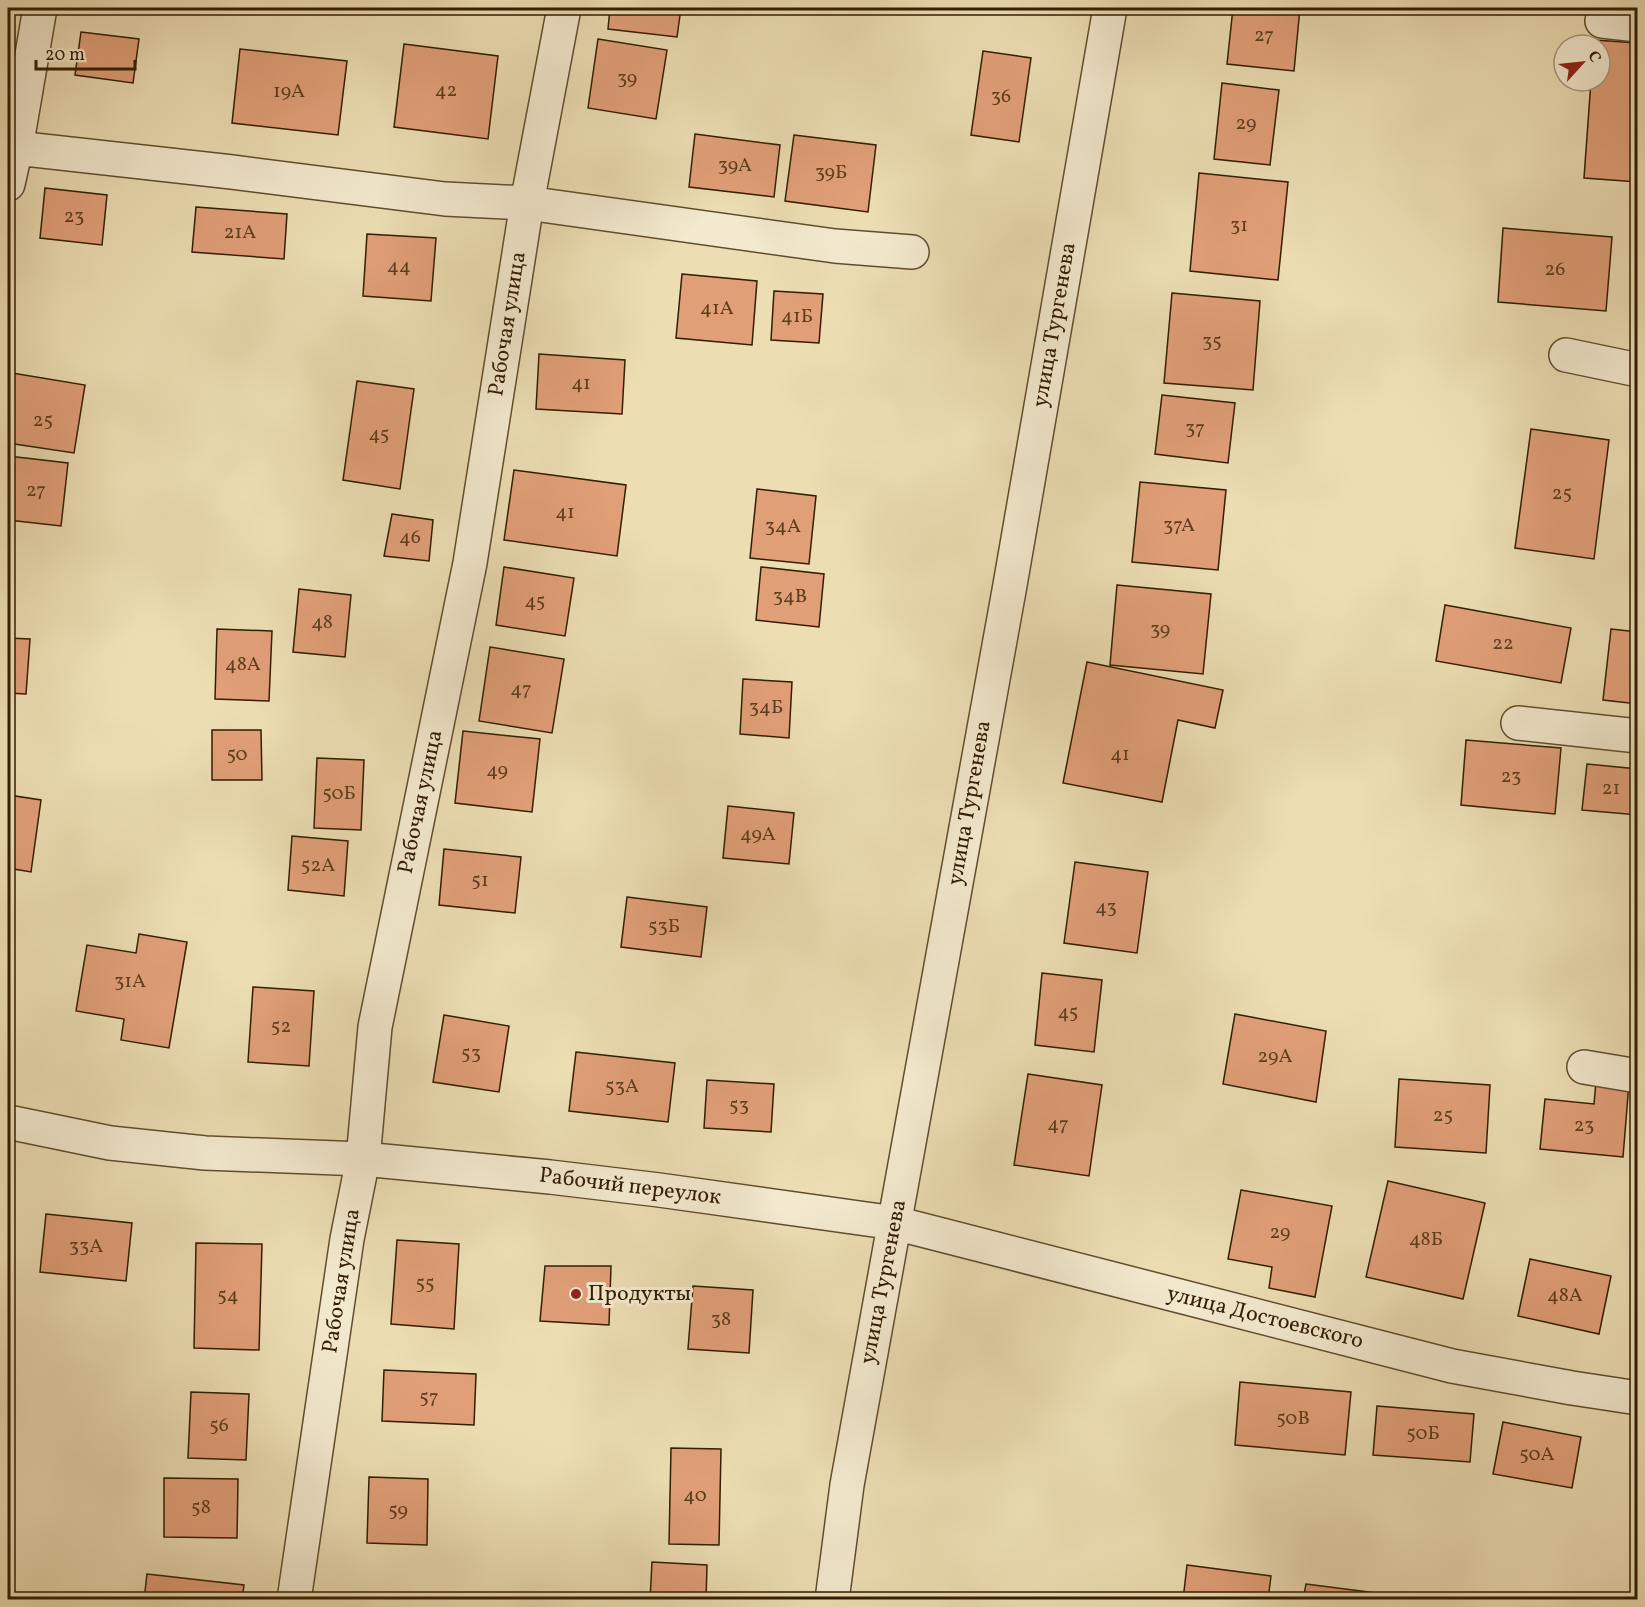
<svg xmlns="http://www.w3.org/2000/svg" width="1645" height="1607" font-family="Vollkorn,serif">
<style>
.building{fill:#e19f78;stroke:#321d00;stroke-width:1.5}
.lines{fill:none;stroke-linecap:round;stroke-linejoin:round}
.minor-casing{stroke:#604d2d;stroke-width:36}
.minor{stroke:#f3e9ce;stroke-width:33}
.poi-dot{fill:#8f2418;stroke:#f3e9ce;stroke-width:2}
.labels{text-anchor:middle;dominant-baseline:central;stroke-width:6;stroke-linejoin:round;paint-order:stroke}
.number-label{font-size:20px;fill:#5e3e1e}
.street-label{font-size:22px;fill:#321d00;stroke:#f3e9ce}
.poi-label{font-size:22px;fill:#321d00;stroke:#f3e9ce;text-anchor:start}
</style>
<rect width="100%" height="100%" fill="#ecddb3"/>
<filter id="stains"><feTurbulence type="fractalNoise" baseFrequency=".00333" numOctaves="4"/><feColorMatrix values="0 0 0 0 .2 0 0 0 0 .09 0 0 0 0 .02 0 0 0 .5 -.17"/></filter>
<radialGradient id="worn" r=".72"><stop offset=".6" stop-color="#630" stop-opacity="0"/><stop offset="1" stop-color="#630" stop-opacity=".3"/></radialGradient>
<path class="building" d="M610,8H681L677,37L608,29Z
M1233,8H1300L1294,71L1227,64Z
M81,32L139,39L133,83L75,75Z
M598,39L667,50L656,119L588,108Z
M1594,40L1638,43V182L1584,178L1591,81H1600V45H1594Z
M404,44L498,56L488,139L394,127Z
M240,49L347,61L338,135L232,123Z
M983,51L1031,58L1019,142L971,135Z
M1222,83L1279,90L1270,165L1214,159Z
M695,134L780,145L774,197L689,187Z
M794,135L876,145L868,212L785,201Z
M1199,173L1288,182L1278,280L1190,271Z
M45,188L107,195L102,245L40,238Z
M196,207L287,214L284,259L192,252Z
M1503,228L1612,237L1606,311L1498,302Z
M367,234L436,238L431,301L363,296Z
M682,274L757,281L752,345L676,338Z
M774,291L823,294L819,343L771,340Z
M1172,293L1260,301L1253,390L1164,383Z
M539,354L625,360L622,414L536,409Z
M12,373L85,385L74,453L8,443V400Z
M357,381L414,389L400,489L343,480Z
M1162,395L1235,403L1228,463L1155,454Z
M1531,429L1609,440L1594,559L1515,548Z
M8,456L68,463L61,526L8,520Z
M514,470L626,485L617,556L504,540Z
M1140,482L1226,490L1218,570L1132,562Z
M757,489L816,496L809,564L750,558Z
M392,514L433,520L429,561L384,556Z
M504,567L574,578L565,636L496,625Z
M761,567L824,574L819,627L756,620Z
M1117,585L1211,594L1203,674L1110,665Z
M299,589L351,595L345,657L293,652Z
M1445,605L1571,628L1561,683L1436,661Z
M217,629L272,631L269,701L215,699Z
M1611,629L1638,632V704L1603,700Z
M8,638L30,639L26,694L8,693Z
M490,647L564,659L552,733L479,721Z
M1087,662L1223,690L1215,728L1178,720L1162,802L1063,783Z
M743,679L792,682L789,738L740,734Z
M212,730H261L262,780H212Z
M463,731L540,739L532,812L455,803Z
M1466,740L1561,748L1555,814L1461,805Z
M317,758L364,760L361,830L314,828Z
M8,760L14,761L9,795L41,800L31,872L8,868Z
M1587,764L1638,769V815L1582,810Z
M728,806L794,813L789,864L723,858Z
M292,836L348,841L344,896L288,890Z
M444,849L521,857L515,913L439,905Z
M1075,862L1148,872L1137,953L1064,943Z
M627,897L707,907L701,957L621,947Z
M139,934L187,942L169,1048L121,1040L124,1019L76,1011L87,945L136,953Z
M1042,973L1102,980L1094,1052L1035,1045Z
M253,987L314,991L309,1066L248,1062Z
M1235,1014L1326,1031L1316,1102L1223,1084Z
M444,1015L509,1026L499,1092L433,1082Z
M576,1052L675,1063L668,1122L569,1111Z
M1028,1074L1102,1085L1089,1176L1014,1165Z
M1399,1079L1490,1085L1486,1153L1395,1147Z
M707,1080L774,1084L771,1132L704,1128Z
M1596,1081L1629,1083L1623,1157L1540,1149L1545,1099L1594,1104Z
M1388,1181L1485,1203L1463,1299L1366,1277Z
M1241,1190L1332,1206L1315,1297L1269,1288L1272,1267L1228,1259Z
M46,1214L132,1223L126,1281L40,1272Z
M397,1240L459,1244L454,1329L391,1324Z
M196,1243L262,1244L259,1350L194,1348Z
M1530,1259L1611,1276L1599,1334L1518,1316Z
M545,1266H611L609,1325L540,1321Z
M693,1286L753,1290L749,1353L688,1349Z
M384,1370L476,1374L474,1425L382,1421Z
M1240,1382L1351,1392L1345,1455L1235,1445Z
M191,1392L249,1394L246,1460L188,1458Z
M1377,1406L1474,1414L1470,1462L1373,1455Z
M1503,1422L1581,1437L1572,1488L1493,1474Z
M671,1448L721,1449L719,1545L669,1544Z
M369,1477L428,1479L427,1545L367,1543Z
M164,1478L238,1479L237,1538L164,1537Z
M652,1562L707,1565L706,1600H650Z
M1187,1565L1271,1576L1268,1600H1183Z
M147,1574L244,1585L242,1600H144Z
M1306,1584L1376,1593L1375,1600H1303Z
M1387,1593L1465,1600H1386Z"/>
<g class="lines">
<g class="minor-casing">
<path id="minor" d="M1602,21L1638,25
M16,148L232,172L445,199L527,203L835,246L912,252
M8,184L16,148L40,8
M1566,355L1638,370
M1518,723L1638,736
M1584,1067L1638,1076
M8,1122L110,1143L205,1153L363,1159L550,1177L659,1190L895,1223L1452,1366L1572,1388L1638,1398
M294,1600L347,1239L363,1159L375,1027L470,563L527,203L564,8
M832,1600L847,1485L1010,585L1110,8"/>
</g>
<use href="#minor" class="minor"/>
</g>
<circle class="poi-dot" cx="576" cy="1294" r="6"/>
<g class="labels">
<g class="number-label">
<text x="1264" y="36">27</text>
<text x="627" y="79">39</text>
<text x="446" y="91">42</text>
<text x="289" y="92">19А</text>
<text x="1001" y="97">36</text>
<text x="1246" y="124">29</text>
<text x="735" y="166">39А</text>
<text x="831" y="173">39Б</text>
<text x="74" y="217">23</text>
<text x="1239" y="226">31</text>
<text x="240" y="233">21А</text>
<text x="399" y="267">44</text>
<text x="1555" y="270">26</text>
<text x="717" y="309">41А</text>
<text x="797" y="317">41Б</text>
<text x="1212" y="342">35</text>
<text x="581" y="384">41</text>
<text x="43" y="421">25</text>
<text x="1195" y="429">37</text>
<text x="379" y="435">45</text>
<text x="36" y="491">27</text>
<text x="1562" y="494">25</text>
<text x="565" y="513">41</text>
<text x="1179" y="526">37А</text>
<text x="783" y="527">34А</text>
<text x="410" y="538">46</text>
<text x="790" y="597">34В</text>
<text x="535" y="602">45</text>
<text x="322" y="623">48</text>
<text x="1160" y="630">39</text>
<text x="1503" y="644">22</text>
<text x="243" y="665">48А</text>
<text x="521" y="690">47</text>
<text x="766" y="708">34Б</text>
<text x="237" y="755">50</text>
<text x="1120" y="755">41</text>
<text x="497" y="771">49</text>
<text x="1511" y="777">23</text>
<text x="1611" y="789">21</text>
<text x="339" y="794">50Б</text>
<text x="758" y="835">49А</text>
<text x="318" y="866">52А</text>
<text x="480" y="881">51</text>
<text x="1106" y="908">43</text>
<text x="664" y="927">53Б</text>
<text x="130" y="982">31А</text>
<text x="1068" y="1013">45</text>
<text x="281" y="1027">52</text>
<text x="471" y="1054">53</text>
<text x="1275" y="1057">29А</text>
<text x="622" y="1087">53А</text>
<text x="739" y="1106">53</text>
<text x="1443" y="1116">25</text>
<text x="1058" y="1125">47</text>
<text x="1584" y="1126">23</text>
<text x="1280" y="1233">29</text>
<text x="1426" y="1240">48Б</text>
<text x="86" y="1247">33А</text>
<text x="425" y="1284">55</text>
<text x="228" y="1296">54</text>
<text x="1565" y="1296">48А</text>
<text x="721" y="1320">38</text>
<text x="429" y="1398">57</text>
<text x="1293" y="1419">50В</text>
<text x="219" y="1426">56</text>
<text x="1423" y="1434">50Б</text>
<text x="1537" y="1455">50А</text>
<text x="695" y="1496">40</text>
<text x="201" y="1508">58</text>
<text x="398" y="1511">59</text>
</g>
<g class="street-label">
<text transform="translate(508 324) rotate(-81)">Рабочая улица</text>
<text transform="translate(1055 325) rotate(-80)">улица Тургенева</text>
<text transform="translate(421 802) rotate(-78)">Рабочая улица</text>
<text transform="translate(970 803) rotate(-80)">улица Тургенева</text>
<text transform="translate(630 1187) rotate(7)">Рабочий переулок</text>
<text transform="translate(342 1281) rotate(-81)">Рабочая улица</text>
<text transform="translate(884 1282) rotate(-79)">улица Тургенева</text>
<text transform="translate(1265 1318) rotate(14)">улица Достоевского</text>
</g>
<g class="poi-label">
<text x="588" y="1294">Продукты</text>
</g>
</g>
<rect width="1645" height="1607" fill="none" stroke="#ecddb3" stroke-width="30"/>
<rect x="9" y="9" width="1627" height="1589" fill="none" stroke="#321d00" stroke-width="3"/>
<rect x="15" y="15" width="1615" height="1577" fill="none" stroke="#321d00" stroke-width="1.5"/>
<g transform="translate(1582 63) rotate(63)"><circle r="28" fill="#f3e9ce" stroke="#a6977c" stroke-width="1.5"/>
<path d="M0-4.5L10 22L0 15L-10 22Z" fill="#8f2418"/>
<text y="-9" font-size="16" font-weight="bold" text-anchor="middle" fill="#321d00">С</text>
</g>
<path d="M36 60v9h99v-9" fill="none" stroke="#321d00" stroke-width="3"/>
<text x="45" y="60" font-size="18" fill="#321d00" stroke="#f3e9ce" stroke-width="4.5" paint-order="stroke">20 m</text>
<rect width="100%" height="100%" filter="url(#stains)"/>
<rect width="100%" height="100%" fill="url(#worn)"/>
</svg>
